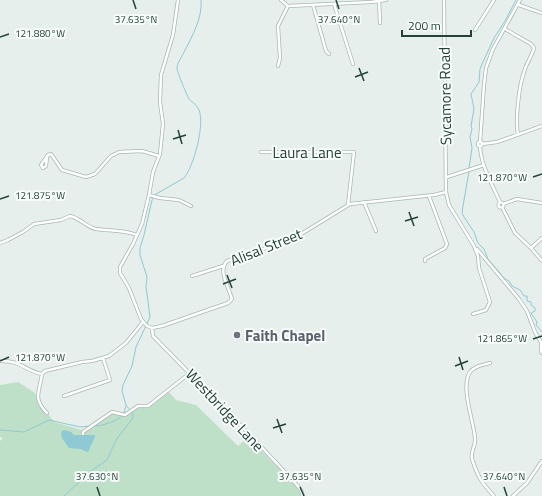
<svg xmlns="http://www.w3.org/2000/svg" width="542" height="496" font-family="'Titillium Web',sans-serif">
<style>
.green{fill:#bfe0c8}
.water{fill:#8ec9d4}
.lines{fill:none;stroke-linecap:round;stroke-linejoin:round}
.stream{stroke:#8ec9d4;stroke-width:1}
.minor-casing{stroke:#a8b8b2;stroke-width:4}
.minor{stroke:#fff;stroke-width:2.5}
.ticks{fill:none;stroke:#24423a;stroke-width:1.5}
.worship-dot{fill:#6b7280;stroke:#f7fbf9;stroke-width:1.5}
.labels{text-anchor:middle;dominant-baseline:central;stroke-width:4;stroke-linejoin:round;paint-order:stroke}
.street-label{font-size:15px;fill:#24423a;stroke:#f7fbf9}
.worship-label{font-size:15px;font-weight:bold;fill:#5b616d;stroke:#f7fbf9;text-anchor:start}
.ticks-label{font-size:10px;text-anchor:middle;fill:#24423a;stroke:#f7fbf9;stroke-width:4;stroke-linejoin:round;paint-order:stroke}
</style>
<rect width="100%" height="100%" fill="#e6efeb"/>
<path class="green" d="M18,382L35,393L38,405L46,411L54,422L82,430L101,420L111,411L124,413L140,404H148L167,390L176,400L196,405L238,446L249,436L260,449L298,488L301,496H0V441L3,438L0,437V385Z"/>
<path class="water" d="M64,430L71,432L74,435H95C95,440 90,445 89,451L87,452L81,449L69,448L62,438L61,432Z"/>
<g class="lines">
<path class="stream" d="M469,168L472,148L470,137L472,129L471,126L474,109L471,94L479,82L480,69L482,64L494,38L505,21L516,0
M469,171L463,206L462,213L464,217L474,232L478,243L484,249L488,259L505,279L509,281L512,286L520,290L524,296H527V301L531,302V305L535,308V311L531,313L537,322L536,325L542,332
M92,426C100,427 118,421 123,415C124,413 125,408 126,406
M0,430L24,432L49,420L80,427L89,426
M64,496L91,471L107,460L116,440L133,418V414L126,405L122,391L123,385L132,366L136,347L150,317L146,287L147,277L140,255V248L144,235L152,200L156,194L184,178C194,166 205,124 199,110C196,104 194,104 189,99C188,98 177,72 177,68C177,63 182,57 184,52C192,37 203,17 201,0"/>
<g class="minor-casing">
<path id="minor" d="M281,0L288,6L371,2L386,0
M379,0L380,23
M444,0L446,192L449,205L474,246L478,256L479,268L490,302L486,310L473,314
M334,4L353,64
M313,5L326,51L329,54
M519,5L542,13
M505,29L531,44L534,48C532,56 526,64 524,72C519,86 515,120 518,135
M475,30L494,0
M278,66L280,58L278,26L288,6
M478 144a2 2 0 1 1 4 0a2 2 0 1 1-4 0Z
M480,142L484,85L486,68L493,49L520,0
M482,144L497,142L542,126
M480,146C481,166 492,184 500,202
M261,152H354L348,205
M47,157L46,166L43,168L41,165L48,155L51,154L62,170L86,177L95,174L111,156L119,152L142,151L159,156
M447,177L484,165
M149,195L160,198L179,200L191,206
M364,202L376,231
M498.5 205a2.5 2.5 0 1 1 5 0a2.5 2.5 0 1 1-5 0Z
M503,204L517,199L542,203
M502,207L515,233L531,248L542,261
M0,243L8,240L23,232L34,224L61,220L70,216C80,218 88,228 96,229C110,231 123,230 137,235
M531,248L542,238
M477,249L519,299L527,311L535,332L541,342V351L542,353
M425,261V259L445,248L447,244L429,196
M192,276L223,266
M152,328L162,326L228,303L232,299L231,296C228,286 218,270 227,261L293,239L350,204L434,195L446,192
M152,328L147,326L141,319L129,288L120,273V267L133,244L142,224L149,195L153,172L160,154L163,124L160,102L161,75L173,35L178,0
M152,328L153,336L256,441L296,484L301,490L303,496
M0,361C21,360 25,371 42,374
M490,363C483,365 474,366 470,372C460,387 474,422 475,438C476,446 470,452 472,459C478,477 481,482 494,496
M42,374L45,371L82,362L92,361L109,356L126,343L143,322
M42,374C40,391 32,398 47,413
M64,396L110,380L103,358
M83,434V432L112,412L125,415L138,406H148L190,373
M513,496L527,483L542,461"/>
</g>
<use href="#minor" class="minor"/>
</g>
<path class="ticks" d="M133,0L136,9M336,0L339,9M0,37L9,34M359,68L364,81M355,77L368,72M178,130L182,144M173,139L186,135M533,177L542,174M0,199L9,196M409,212L414,226M405,221L418,217M227,275L232,288M223,284L236,279M533,339L542,336M459,357L463,370M0,361L9,357M455,366L468,361M277,419L282,433M273,428L286,424M97,487L100,496M300,487L304,496M504,487L507,496"/>
<circle class="worship-dot" cx="237" cy="335" r="4"/>
<g class="labels">
<g class="street-label">
<text transform="translate(445 96) rotate(-91)">Sycamore Road</text>
<text x="307" y="152">Laura Lane</text>
<text transform="translate(266 247) rotate(-22)">Alisal Street</text>
<text transform="translate(225 410) rotate(47)">Westbridge Lane</text>
</g>
<g class="worship-label">
<text x="245" y="335">Faith Chapel</text>
</g>
</g>
<g class="ticks-label">
<text x="136" y="23">37.635°N</text>
<text x="339" y="23">37.640°N</text>
<text x="40" y="37">121.880°W</text>
<text x="502" y="181">121.870°W</text>
<text x="40" y="199">121.875°W</text>
<text x="502" y="342">121.865°W</text>
<text x="40" y="361">121.870°W</text>
<text x="97" y="480">37.630°N</text>
<text x="300" y="480">37.635°N</text>
<text x="504" y="480">37.640°N</text>
</g>
<path d="M402 30v6h69v-6" fill="none" stroke="#24423a" stroke-width="2"/>
<text x="408" y="30" font-size="12" fill="#24423a" stroke="#f7fbf9" stroke-width="3" paint-order="stroke">200 m</text>
</svg>
